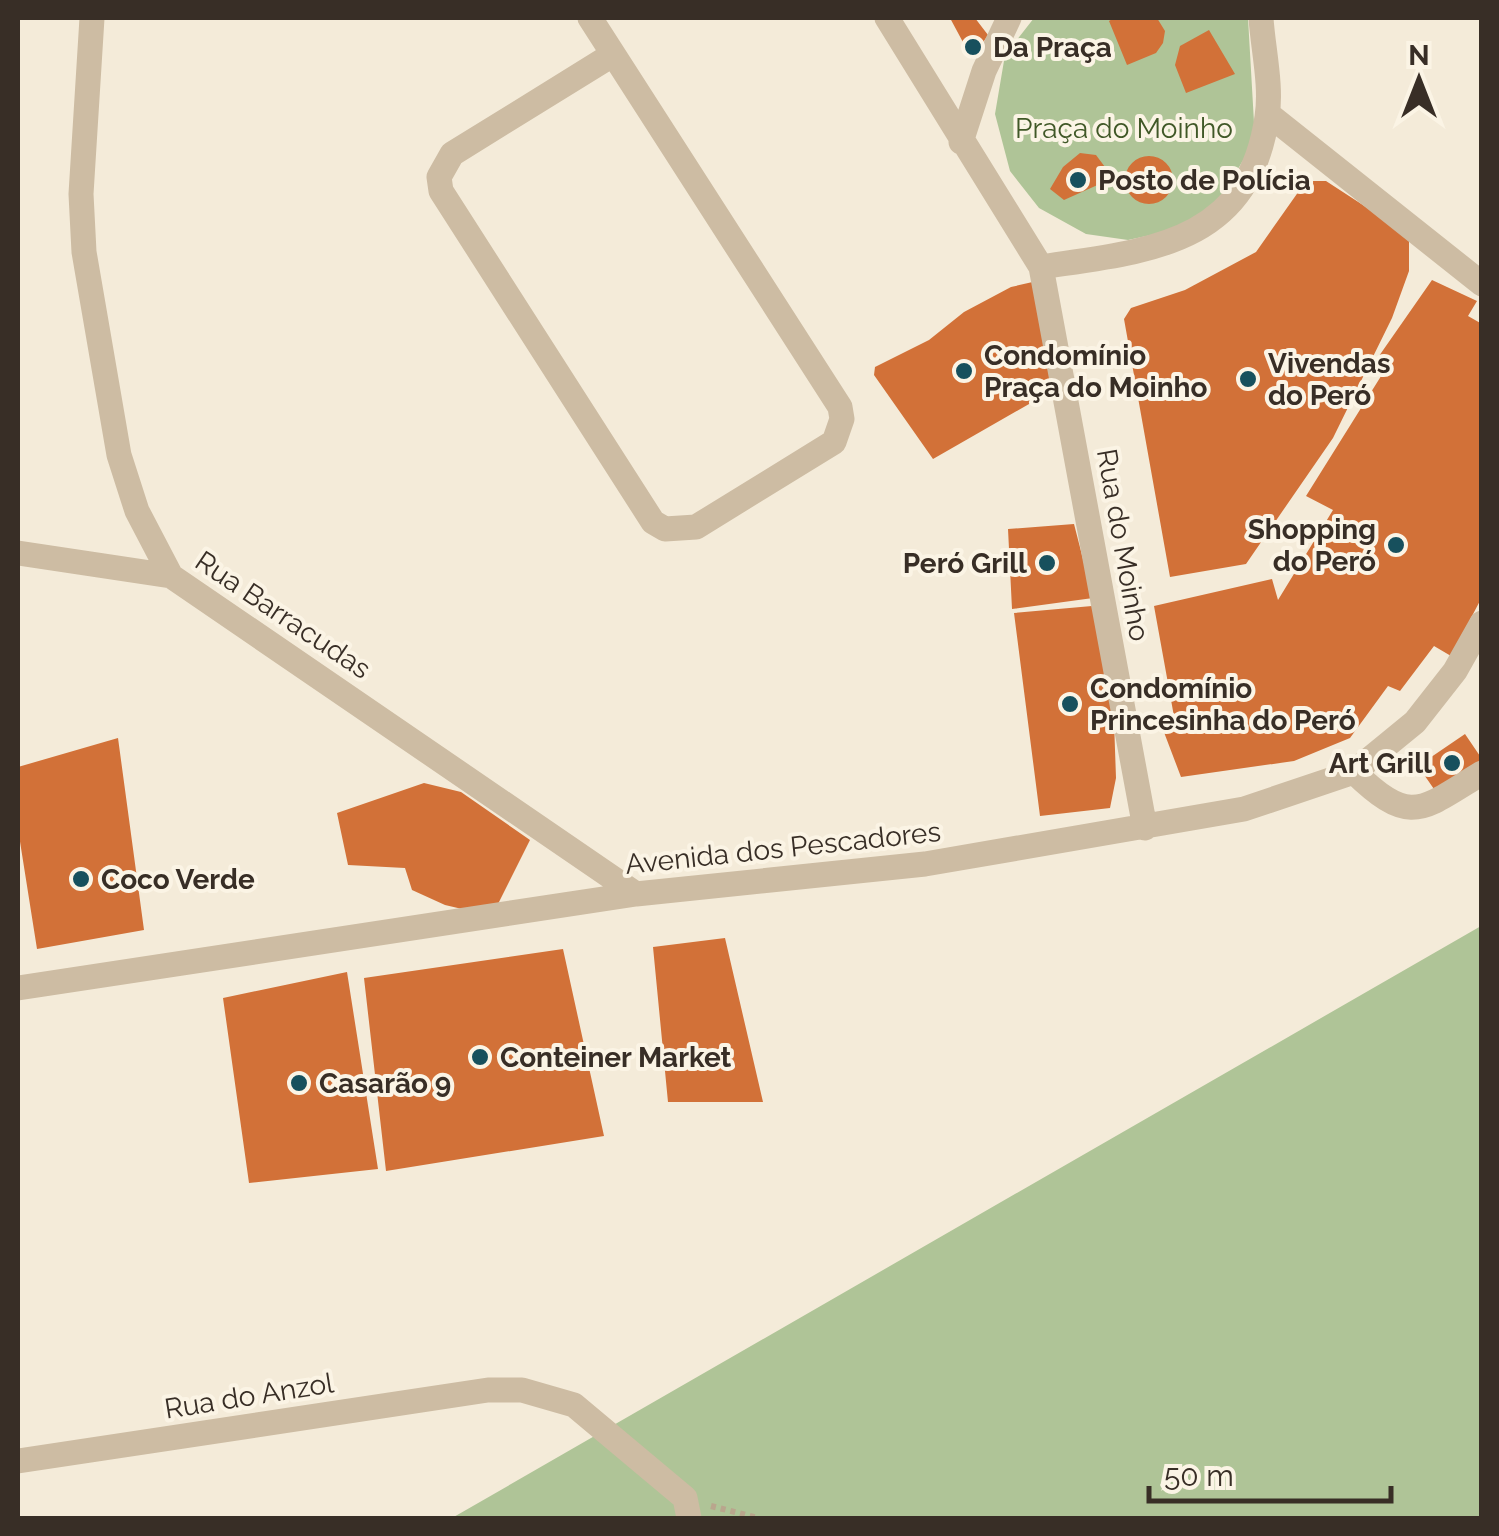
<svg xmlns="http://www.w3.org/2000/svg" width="1499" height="1536" font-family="Raleway,sans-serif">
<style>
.green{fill:#afc497}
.building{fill:#d27138}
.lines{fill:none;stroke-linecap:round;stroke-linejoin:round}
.path{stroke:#b9a68d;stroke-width:6;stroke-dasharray:5 5;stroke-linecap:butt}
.minor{stroke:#cdbca3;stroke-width:25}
.poi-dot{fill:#17505d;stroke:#fbf4e5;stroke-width:4}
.labels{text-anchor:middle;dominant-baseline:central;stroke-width:8;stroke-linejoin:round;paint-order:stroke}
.poi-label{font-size:28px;font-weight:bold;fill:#382e26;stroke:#fbf4e5;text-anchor:start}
.park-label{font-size:28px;fill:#405827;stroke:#fbf4e5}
.street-label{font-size:28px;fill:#382e26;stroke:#fbf4e5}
</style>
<rect width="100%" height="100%" fill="#f4ebd9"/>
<path class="green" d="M1034,18H1248L1255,140L1215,208L1179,229L1128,240L1086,234L1039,208L1010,171L995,114L1005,55Z
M1481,926V1518H452Z"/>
<path class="building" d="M950,18H975L988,35L972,59Z
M1114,18H1157L1165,31L1163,43L1156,53L1127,65L1109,21Z
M1209,30L1235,74L1186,93L1175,65L1180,46Z
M1080,153L1096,155L1105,167L1102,183L1064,200L1050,189L1063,167Z
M1125 180a24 24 0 1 1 48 0a24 24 0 1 1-48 0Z
M1306,181H1326L1409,235V271L1392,318L1333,438L1246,564L1170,577L1124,319L1131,308L1185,290L1256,252Z
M1432,280L1477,301L1468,316L1482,324V597L1451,656L1434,646L1400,691L1388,686L1350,738L1294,761L1181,777L1162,727L1175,722L1154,606L1272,579L1278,600L1333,510L1306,496L1388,365L1379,356Z
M1037,281L1057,388L933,459L874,375L875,367L929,340L964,312L1011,287Z
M1074,524L1093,598L1012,609L1008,529Z
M1092,606L1112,664L1116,778L1110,808L1040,816L1014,613Z
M1465,734L1482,759V768L1436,792L1418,766Z
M118,738L144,930L37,949L18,829V767Z
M424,783L461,792L530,840L492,916L445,905L412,890L405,868L348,865L337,813Z
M725,938L763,1102H668L653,947Z
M563,949L604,1136L386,1171L364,978Z
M347,972L378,1169L249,1183L223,998Z"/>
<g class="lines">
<path class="path" d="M711,1506L758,1518"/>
<path class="minor" d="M92,18L81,194L84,252L119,455L137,511L171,576L636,894
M590,18L840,407L842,419L834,442L696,527L665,529L653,522L441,191L439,177L452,154L612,55
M887,18L1041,267L1145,828
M1268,114L1482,284
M961,142L984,71L1009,18
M1041,267C1147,251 1248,246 1267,117C1272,86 1263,49 1261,18
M18,553L171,576
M1354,772C1411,827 1421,810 1482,773
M18,988L636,894L925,864L1244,809L1354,772L1415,722L1455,671L1482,623
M18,1461L488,1390H522L574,1405L685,1498L689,1518"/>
</g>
<g class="poi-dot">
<circle cx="973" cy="47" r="10"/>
<circle cx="1078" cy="180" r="10"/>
<circle cx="964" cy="371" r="10"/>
<circle cx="1248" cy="379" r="10"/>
<circle cx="1396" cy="545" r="10"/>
<circle cx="1047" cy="563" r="10"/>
<circle cx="1070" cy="704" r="10"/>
<circle cx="1452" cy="763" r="10"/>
<circle cx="81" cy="879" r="10"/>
<circle cx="480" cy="1057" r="10"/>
<circle cx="299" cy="1083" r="10"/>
</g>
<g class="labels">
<g class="poi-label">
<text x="993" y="47">Da Praça</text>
<text x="1098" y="180">Posto de Polícia</text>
<text x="984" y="355">Condomínio<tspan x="984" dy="32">Praça do Moinho</tspan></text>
<text x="1268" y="363">Vivendas<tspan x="1268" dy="32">do Peró</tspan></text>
<text x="1376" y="529" text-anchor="end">Shopping<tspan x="1376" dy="32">do Peró</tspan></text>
<text x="1027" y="563" text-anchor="end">Peró Grill</text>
<text x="1090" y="688">Condomínio<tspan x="1090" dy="32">Princesinha do Peró</tspan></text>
<text x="1432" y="763" text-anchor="end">Art Grill</text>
<text x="101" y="879">Coco Verde</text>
<text x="500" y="1057">Conteiner Market</text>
<text x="319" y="1083">Casarão 9</text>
</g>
<g class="park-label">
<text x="1124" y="128">Praça do Moinho</text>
</g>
<g class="street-label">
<text transform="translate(1123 545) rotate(80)">Rua do Moinho</text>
<text transform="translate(283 615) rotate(34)">Rua Barracudas</text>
<text transform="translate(783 848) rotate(-6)">Avenida dos Pescadores</text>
<text transform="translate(249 1396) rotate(-9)">Rua do Anzol</text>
</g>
</g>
<rect width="1499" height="1536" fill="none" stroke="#382e26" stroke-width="40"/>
<g transform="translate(1419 80)" stroke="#fbf4e5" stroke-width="8" paint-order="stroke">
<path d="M0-8L18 38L0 25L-18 38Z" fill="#382e26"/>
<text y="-15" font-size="28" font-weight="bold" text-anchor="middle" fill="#382e26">N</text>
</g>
<path d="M1149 1486v15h242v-15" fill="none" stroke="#382e26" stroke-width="5"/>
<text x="1164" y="1486" font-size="30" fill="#382e26" stroke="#fbf4e5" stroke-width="8" paint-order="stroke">50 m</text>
</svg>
